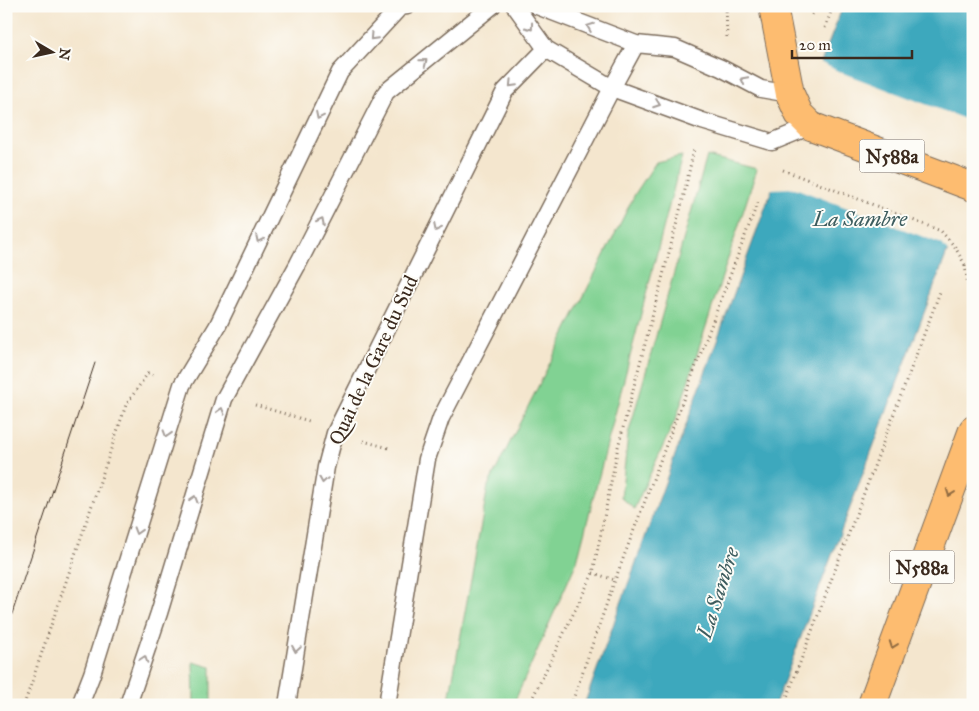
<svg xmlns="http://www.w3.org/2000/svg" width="979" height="711" font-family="'IM FELL Great Primer',serif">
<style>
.green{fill:#81d293;stroke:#5e7e58}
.water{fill:#3da8bd;stroke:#3c696e}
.pier{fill:#f4e6ce}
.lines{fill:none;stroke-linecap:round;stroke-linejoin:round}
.service-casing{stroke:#7c6c5c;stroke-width:19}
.primary-casing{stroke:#7c6c5c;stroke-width:30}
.path{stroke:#7c6c5c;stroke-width:3;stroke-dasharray:1 4;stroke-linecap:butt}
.service{stroke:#fff;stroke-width:16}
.primary{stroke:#fdbc6f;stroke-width:28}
.tram{stroke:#3b2a1e;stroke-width:1}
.service-bridge-casing{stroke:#7c6c5c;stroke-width:19;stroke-linecap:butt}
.primary-bridge-casing{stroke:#7c6c5c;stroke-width:30;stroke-linecap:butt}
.path-bridge{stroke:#7c6c5c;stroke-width:3;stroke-dasharray:1 4;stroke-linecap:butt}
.service-bridge{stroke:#fff;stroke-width:16}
.primary-bridge{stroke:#fdbc6f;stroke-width:28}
.oneway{stroke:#a79f9a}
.oneway2{stroke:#926c42}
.labels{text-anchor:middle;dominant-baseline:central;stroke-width:4;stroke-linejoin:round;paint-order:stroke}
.shield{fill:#fdfcf7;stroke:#75695f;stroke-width:1}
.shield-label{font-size:19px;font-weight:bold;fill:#3b2a1e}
.street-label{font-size:20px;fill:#3b2a1e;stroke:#fdfcf7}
.water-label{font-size:21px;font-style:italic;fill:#3c5c5e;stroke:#fdfcf7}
</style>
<rect width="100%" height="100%" fill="#fdfcf7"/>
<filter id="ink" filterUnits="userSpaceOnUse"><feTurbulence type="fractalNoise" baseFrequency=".02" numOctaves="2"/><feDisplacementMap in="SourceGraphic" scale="10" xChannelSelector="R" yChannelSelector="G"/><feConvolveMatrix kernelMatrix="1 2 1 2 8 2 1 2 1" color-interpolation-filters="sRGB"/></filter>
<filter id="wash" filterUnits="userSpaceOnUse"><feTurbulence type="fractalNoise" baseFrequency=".0096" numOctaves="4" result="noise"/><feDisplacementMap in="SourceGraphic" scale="20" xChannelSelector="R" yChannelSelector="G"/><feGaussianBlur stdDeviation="1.12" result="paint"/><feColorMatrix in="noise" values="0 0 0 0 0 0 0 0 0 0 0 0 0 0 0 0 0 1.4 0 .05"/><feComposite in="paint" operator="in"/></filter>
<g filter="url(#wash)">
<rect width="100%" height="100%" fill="#f4e6ce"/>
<path class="green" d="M682,156L577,561L513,705H448L488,486L635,194L656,162Z
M707,156L757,169L677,416L634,509L621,497L628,435Z
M193,662L211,667V705H194Z"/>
<path class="water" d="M843,6H973V180L948,250L775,705H584L772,189Z"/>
<path class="pier" d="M819,59L820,62L840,72L973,122V187L949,253L942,244L795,188L772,189L768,193Z"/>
</g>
<g filter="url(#ink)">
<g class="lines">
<g class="service-casing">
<path id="service" d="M515,6L546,49L612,88L702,121L772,142
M537,6L636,44L675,48L721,68L761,89L790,94
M80,705L92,674L182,385L217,327L340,72L400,7L407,6
M128,705L159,613L224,399L298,264L386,92L492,6
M287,705L326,467L335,433L505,91L546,49
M387,705L427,459L441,418L612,88L636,44"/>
</g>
<g class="primary-casing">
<path id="primary" d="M773,6L790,94
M811,126L973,187
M872,705L973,430"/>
</g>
<path class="path" d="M726,6L727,38
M812,15L815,6
M825,28L833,6
M965,265L968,285
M255,405L309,421
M363,441L389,448
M593,573L615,580
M164,702L165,705
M24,705L126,405L148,373L156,376
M529,705L593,573L618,447L683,199L694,149
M571,705L615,580L759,199
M784,705L940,292"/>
<use href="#service" class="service"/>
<use href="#primary" class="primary"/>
<path class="tram" d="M6,632L95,363"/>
<g class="service-bridge-casing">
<path id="service-bridge" d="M772,142L811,126"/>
</g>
<g class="primary-bridge-casing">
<path id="primary-bridge" d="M790,94L799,114L811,126"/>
</g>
<path class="path-bridge" d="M783,170L941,231L955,247L965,265"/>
<use href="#service-bridge" class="service-bridge"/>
<use href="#primary-bridge" class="primary-bridge"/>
</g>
<defs><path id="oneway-chevron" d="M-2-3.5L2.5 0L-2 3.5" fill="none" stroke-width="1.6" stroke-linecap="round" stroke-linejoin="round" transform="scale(1.25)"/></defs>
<g class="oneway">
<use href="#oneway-chevron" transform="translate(530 27) rotate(54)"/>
<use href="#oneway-chevron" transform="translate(590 27) rotate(-159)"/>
<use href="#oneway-chevron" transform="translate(373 37) rotate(133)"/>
<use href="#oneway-chevron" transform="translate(424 62) rotate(-39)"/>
<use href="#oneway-chevron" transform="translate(744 80) rotate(-152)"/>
<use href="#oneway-chevron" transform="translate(512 84) rotate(134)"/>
<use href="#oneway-chevron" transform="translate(657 104) rotate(20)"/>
<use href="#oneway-chevron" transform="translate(319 116) rotate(116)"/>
<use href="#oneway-chevron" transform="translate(321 221) rotate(-63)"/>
<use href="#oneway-chevron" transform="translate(437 228) rotate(116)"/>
<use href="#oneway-chevron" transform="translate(259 239) rotate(116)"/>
<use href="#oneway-chevron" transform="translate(221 411) rotate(-73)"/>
<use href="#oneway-chevron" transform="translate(167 434) rotate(107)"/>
<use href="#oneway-chevron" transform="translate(323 480) rotate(99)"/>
<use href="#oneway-chevron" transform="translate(194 499) rotate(-73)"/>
<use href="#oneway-chevron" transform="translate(137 531) rotate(107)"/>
<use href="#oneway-chevron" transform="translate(296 649) rotate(99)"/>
<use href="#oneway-chevron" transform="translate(144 659) rotate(-72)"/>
</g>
<g class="oneway2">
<use href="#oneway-chevron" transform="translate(950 493) rotate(110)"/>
<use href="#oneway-chevron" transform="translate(893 645) rotate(110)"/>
</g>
</g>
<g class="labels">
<g class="shield">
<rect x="859.5" y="139.5" width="65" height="33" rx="4"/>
<rect x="889.5" y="550.5" width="65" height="33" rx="4"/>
</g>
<g class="shield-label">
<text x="892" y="156">N588a</text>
<text x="922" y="567">N588a</text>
</g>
<g class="street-label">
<text transform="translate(373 360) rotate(-65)">Quai de la Gare du Sud</text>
</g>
<g class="water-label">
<text x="860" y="219">La Sambre</text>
<text transform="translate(718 593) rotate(-72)">La Sambre</text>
</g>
</g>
<rect width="979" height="711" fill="none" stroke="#fdfcf7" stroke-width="25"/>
<g transform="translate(52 52) rotate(99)" stroke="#fdfcf7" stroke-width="4" paint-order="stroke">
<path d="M0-4L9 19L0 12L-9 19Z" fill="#3b2a1e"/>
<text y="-8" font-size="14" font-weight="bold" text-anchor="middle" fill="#3b2a1e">N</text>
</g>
<path d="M792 50v8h120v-8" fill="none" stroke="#3b2a1e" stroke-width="2.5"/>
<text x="799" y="50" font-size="15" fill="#3b2a1e" stroke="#fdfcf7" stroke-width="4" paint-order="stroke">20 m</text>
</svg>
